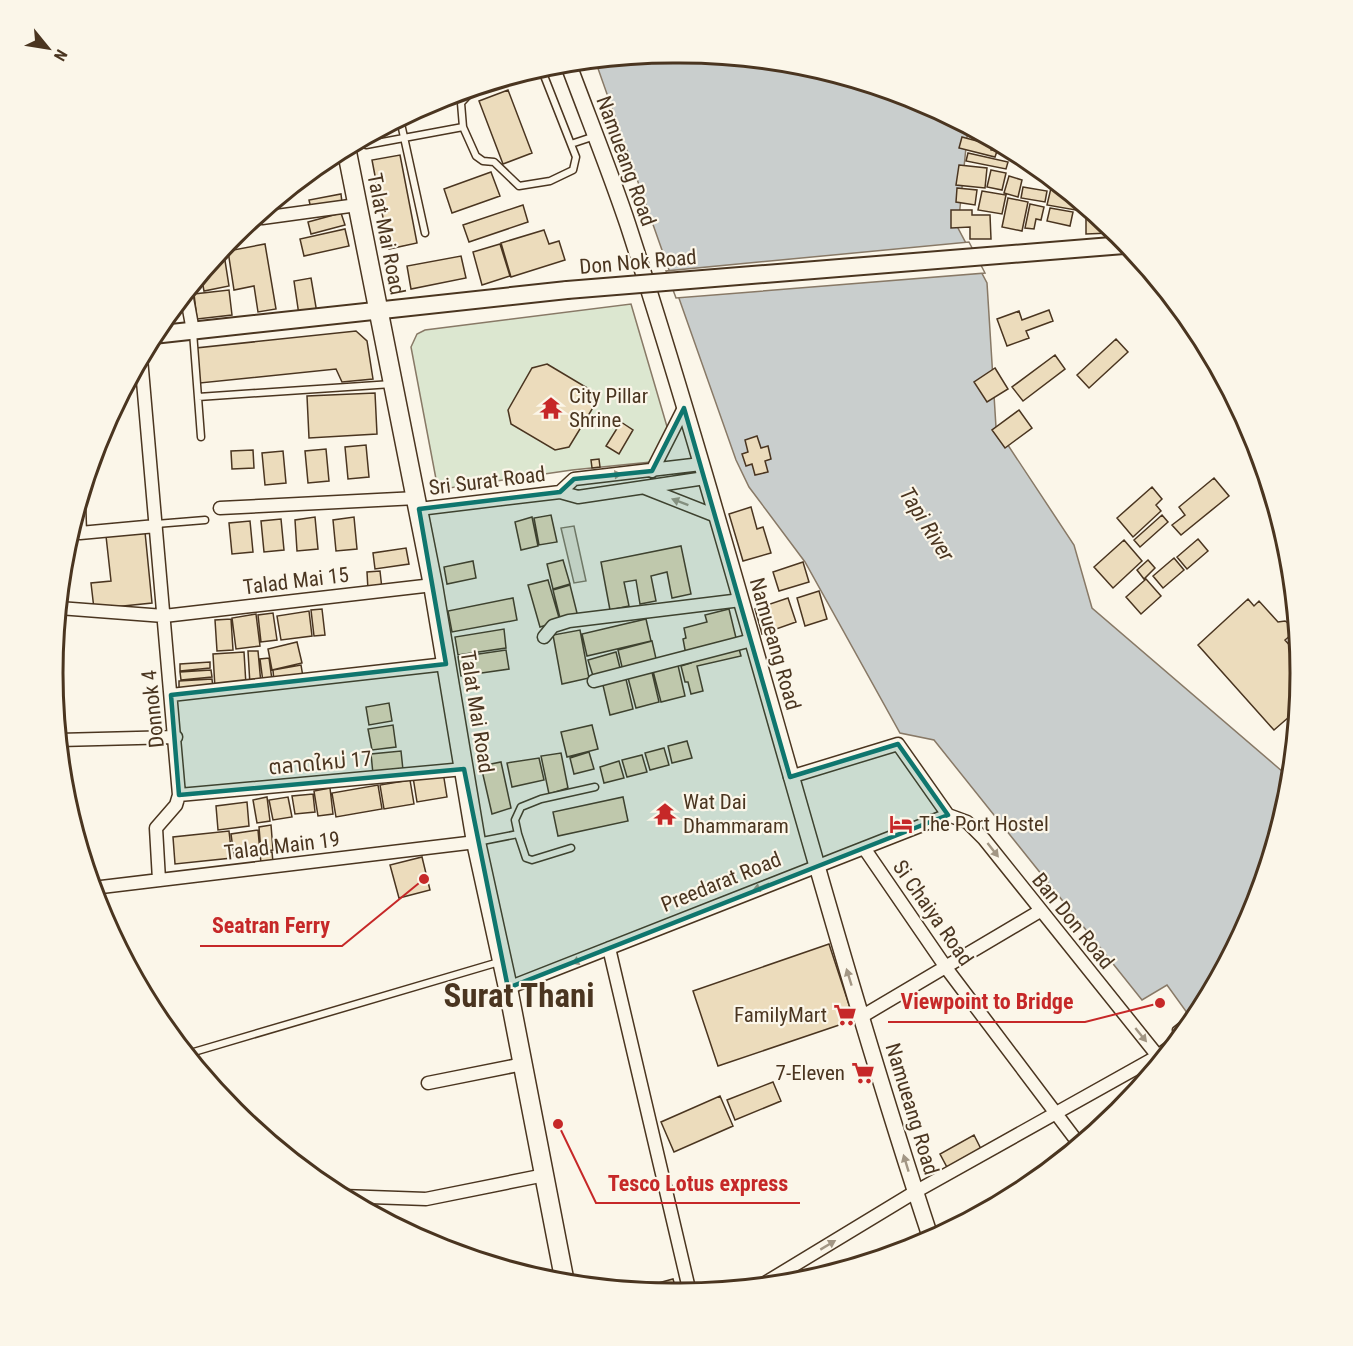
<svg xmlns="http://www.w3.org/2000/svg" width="1353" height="1346" font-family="'Roboto Condensed','Noto Sans Thai',sans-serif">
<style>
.green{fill:#dce7d0;stroke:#887966;stroke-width:1.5}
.parking{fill:#ede7d9;stroke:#887966;stroke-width:1.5}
.water{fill:#c9cecd;stroke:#887966;stroke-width:1.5}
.pier{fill:#fbf6e9;stroke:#887966;stroke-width:1.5}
.building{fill:#ecdcbc;stroke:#4a3520;stroke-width:1.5}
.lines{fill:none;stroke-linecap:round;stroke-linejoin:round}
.service-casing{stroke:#4a3520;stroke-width:9}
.minor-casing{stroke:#4a3520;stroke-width:15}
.tertiary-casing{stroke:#4a3520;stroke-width:18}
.secondary-casing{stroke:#4a3520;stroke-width:20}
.primary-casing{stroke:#4a3520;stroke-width:21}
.service{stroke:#fbf6e9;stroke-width:6}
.minor{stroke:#fbf6e9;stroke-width:12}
.tertiary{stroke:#fbf6e9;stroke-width:15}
.secondary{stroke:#fbf6e9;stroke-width:16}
.primary{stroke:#fbf6e9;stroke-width:18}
.secondary-bridge-casing{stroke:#4a3520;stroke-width:20;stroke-linecap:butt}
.secondary-bridge{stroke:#fbf6e9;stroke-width:16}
.oneway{fill:#a29684}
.marked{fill:#0f766e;fill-opacity:0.2;stroke:#0f766e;stroke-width:4.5;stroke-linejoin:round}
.labels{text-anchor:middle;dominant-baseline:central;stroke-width:4.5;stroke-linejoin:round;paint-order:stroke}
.street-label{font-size:21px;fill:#4a3520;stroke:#fbf6e9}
.poi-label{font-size:21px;fill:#4a3520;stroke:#fbf6e9;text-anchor:start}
.water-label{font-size:22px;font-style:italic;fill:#4a3520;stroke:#fbf6e9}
.town-label{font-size:33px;font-weight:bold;fill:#4a3520;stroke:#fbf6e9}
.rim{fill:none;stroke:#4a3520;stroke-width:3}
.leader{fill:none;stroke:#c62828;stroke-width:2}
.callout-dot{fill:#c62828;stroke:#fbf6e9;stroke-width:2}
.callout-label{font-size:22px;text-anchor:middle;font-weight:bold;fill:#c62828;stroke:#fbf6e9;stroke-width:4.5;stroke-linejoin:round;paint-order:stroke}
</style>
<rect width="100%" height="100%" fill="#fbf6e9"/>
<path class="green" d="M631,304L668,430L651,462L572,470L449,488L436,479L411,347L417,334L425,330Z"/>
<path class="parking" d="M574,526L586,581L574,583L561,528Z"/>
<path class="water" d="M673,53L801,64L917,100L968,127L958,228L987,283L996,427L1074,545L1092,608L1290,778L1289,794L1253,910L1193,1021L1167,985L1142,1000L934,740L900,733L805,562L749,487L736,460L595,60Z"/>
<path class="pier" d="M969,242L985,273L676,298L666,271Z"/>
<path class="building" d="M508,90L532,153L503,164L479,101Z
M962,137L992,145L991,150L997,151L995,157L959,148Z
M968,153L1008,162L1006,169L966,161Z
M400,155L417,243L389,249L372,160Z
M959,165L987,168L985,188L956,185Z
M991,170L1006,173L1002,190L987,187Z
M491,172L500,196L452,213L444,189Z
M1009,176L1022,180L1018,197L1004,193Z
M1023,187L1047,191L1045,202L1021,198Z
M957,188L977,190L975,205L956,202Z
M1051,188L1067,191L1082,204L1081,211L1047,205Z
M982,191L1006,195L1002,214L978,210Z
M341,194L342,203L311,209L309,200Z
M1008,198L1028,202L1022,231L1002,227Z
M1030,204L1044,207L1041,220L1036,219L1034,229L1025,228Z
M523,205L528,222L469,242L463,225Z
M1050,208L1073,212L1070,226L1047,221Z
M951,210H972V215H990L991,239H970V227L951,228Z
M341,213L345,225L311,234L308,222Z
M1086,216H1096L1110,227V233L1086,234Z
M345,229L349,246L304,256L300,239Z
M544,230L549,244L559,241L565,260L511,277L501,243Z
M265,244L276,309L258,312L254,286L234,290L228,251Z
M500,244L510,276L482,285L473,252Z
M223,248L229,286L204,291L201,275Z
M461,256L466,278L411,289L407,266Z
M311,278L317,313L299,315L294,281Z
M229,290L232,315L197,319L194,294Z
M1049,310L1053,321L1026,331L1029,338L1007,346L997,319L1019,311L1022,320Z
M356,331L367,341L373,379L342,382L336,369L200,383L196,348Z
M1116,339L1128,352L1089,388L1077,375Z
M1055,355L1065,369L1023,401L1012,387Z
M547,364L589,389L594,406L569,447L555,450L511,424L508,410L532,368Z
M995,368L1008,389L987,402L974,382Z
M375,393L377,434L309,438L307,396Z
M1019,410L1032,428L1005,448L992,430Z
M621,422L633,430L619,454L606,446Z
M757,436L761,448L768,446L771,459L765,461L768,472L755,475L752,464L746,466L742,454L748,452L745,440Z
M366,445L369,477L348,479L345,447Z
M326,449L329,481L308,483L305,451Z
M253,450L254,468L232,469L231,451Z
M283,451L286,483L265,485L262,453Z
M599,459L600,467L592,468L591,460Z
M1214,478L1229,496L1181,535L1172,525L1185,515L1179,507Z
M1152,487L1162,499L1156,505L1161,511L1133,537L1117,518Z
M751,507L757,529L763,527L771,553L743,561L729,514Z
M551,515L557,542L539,545L534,518Z
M1162,515L1168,522L1140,547L1134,540Z
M315,517L318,549L297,551L295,520Z
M354,517L357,549L336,551L333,520Z
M532,517L538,546L521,550L515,522Z
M281,519L284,550L264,552L261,521Z
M250,521L253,552L232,554L229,523Z
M145,532L152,603L94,609L91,583L111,581L106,536Z
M1198,539L1208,551L1187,569L1177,557Z
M1124,540L1142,561L1113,588L1094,567Z
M681,546L691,594L672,598L667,572L651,576L656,601L640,604L636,580L624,582L629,606L610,610L601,562Z
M406,548L409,564L375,569L373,553Z
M1174,558L1184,570L1163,588L1153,576Z
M563,560L570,584L553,589L547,564Z
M1148,560L1155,568L1144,579L1137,570Z
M473,561L476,578L447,584L444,567Z
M803,562L809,582L779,591L773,572Z
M380,571L382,589L368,590L367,572Z
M1146,579L1161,596L1141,614L1126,597Z
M548,580L560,621L540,627L528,585Z
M570,585L578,617L561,622L553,590Z
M819,591L827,619L805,626L797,598Z
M513,598L517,620L452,632L448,611Z
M788,598L796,622L762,634L755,609Z
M1248,599L1254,606L1259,601L1278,622L1285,621L1291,625V635L1285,640L1299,656L1297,710L1274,730L1198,645Z
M322,609L325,635L314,636L311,610Z
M729,609L737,642L686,655L683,639L686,638L684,628L707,622L705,615Z
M309,611L312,636L281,640L277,616Z
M273,613L277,640L261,642L258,615Z
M256,614L260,646L236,649L232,618Z
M231,619L233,650L217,651L215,620Z
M646,619L651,641L587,656L582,634Z
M504,629L506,648L458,655L455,637Z
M580,630L589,678L562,684L553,635Z
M652,641L657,663L623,671L618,650Z
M297,642L302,663L272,670L268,649Z
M738,645L741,656L697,666L703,691L691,694L688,682H685L681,666L691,663L690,657Z
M506,650L509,669L461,676L458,657Z
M248,651H258L261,684L250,685Z
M244,652L246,685L215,688L213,654Z
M616,652L621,672L594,679L588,660Z
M269,658L272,680L263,682L260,659Z
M677,661L685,696L661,702L652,667Z
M210,662V668L180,671V664Z
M301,665L303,677L274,682L273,670Z
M651,668L659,702L636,708L627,674Z
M211,670L212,677L181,680L180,672Z
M625,675L633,709L610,715L602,681Z
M212,679L213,688L179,691V681Z
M389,703L392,721L369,725L366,707Z
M393,725L396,747L372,750L368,729Z
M592,725L598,749L567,757L561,732Z
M687,741L692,758L672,763L668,746Z
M664,748L669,765L650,770L645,753Z
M401,751L403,770L373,774L371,754Z
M589,752L594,769L574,774L570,758Z
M561,753L568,788L549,794L541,756Z
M642,755L647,772L627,777L622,760Z
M539,758L544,780L512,787L507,763Z
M619,761L624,778L604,783L600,767Z
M501,762L511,808L492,814L481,766Z
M443,772L447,797L417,802L413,777Z
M410,780L414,804L384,809L380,785Z
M378,785L382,809L336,817L332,793Z
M330,788L333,814L318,816L314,791Z
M313,794L315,812L295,814L292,796Z
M267,797L270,821L257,823L253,800Z
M288,797L292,817L273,820L269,800Z
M623,797L628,821L558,836L553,812Z
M247,802L249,826L218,830L216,806Z
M271,825L273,850L261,852L259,827Z
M258,830L260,852L234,856L231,834Z
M229,831L232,858L175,864L173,837Z
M272,852L273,862L261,863L260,853Z
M422,857L430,890L399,898L390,865Z
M829,944L854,1020L718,1066L693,991Z
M773,1082L781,1101L735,1120L727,1100Z
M720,1096L733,1126L674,1152L661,1122Z
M974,1135L983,1153L949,1171L940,1154Z
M673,1279L677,1293L648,1291L647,1286Z"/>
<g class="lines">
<g class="service-casing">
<path id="service" d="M505,79L472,91L461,103L463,127L476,156L483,161L494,162L519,186L550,181L573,170L576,157L541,68
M400,119L425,233
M571,144L595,136
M366,145L463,127
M193,332L201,437
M198,397L392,384
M156,524L205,520
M518,834L526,858L532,860L571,848
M477,842L518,834L515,820L521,807L541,799L595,787
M1181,1036L1176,1030L1191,1018
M187,1054L499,962"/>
</g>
<g class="minor-casing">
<path id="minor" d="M262,218L357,205
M186,293L193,331
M141,358L179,795L176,805L156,828L159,880
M652,471L684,408
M645,488L716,516
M560,492L574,479L701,464
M79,504L80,533L156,526
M220,508L417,498
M419,509L560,492L578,497L705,478
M59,608L164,616L433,585
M544,637L553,626L569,621L741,600
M594,681L752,640
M171,695L446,664
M59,740L176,737
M790,777L898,744L948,815
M179,795L464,769
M948,815L967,822L984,839L1161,1060
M864,848L947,969L1079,1144
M93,888L476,842
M609,948L690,1293
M508,988L948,815
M861,1017L1040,911
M428,1083L523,1064
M342,1196L426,1199L545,1175
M549,1281L564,1278
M760,1286L915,1192L1158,1056L1174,1044"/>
</g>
<g class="tertiary-casing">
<path id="tertiary" d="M568,63C588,117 610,171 628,225C737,561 820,904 931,1239"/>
</g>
<g class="secondary-casing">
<path id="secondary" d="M153,335L567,290"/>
</g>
<g class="primary-casing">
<path id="primary" d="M346,147L433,585L476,842L508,988L565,1283"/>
</g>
<use href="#service" class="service"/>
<use href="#minor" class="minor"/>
<use href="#tertiary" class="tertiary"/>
<use href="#secondary" class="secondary"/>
<use href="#primary" class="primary"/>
<g class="secondary-bridge-casing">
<path id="secondary-bridge" d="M567,290L1124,245"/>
</g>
<use href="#secondary-bridge" class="secondary-bridge"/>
</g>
<defs><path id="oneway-solid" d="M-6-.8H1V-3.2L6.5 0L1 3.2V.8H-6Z" transform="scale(1.5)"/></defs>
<g class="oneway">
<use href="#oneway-solid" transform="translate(613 475) rotate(-6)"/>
<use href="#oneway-solid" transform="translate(680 502) rotate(-159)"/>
<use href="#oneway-solid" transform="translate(993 850) rotate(52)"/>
<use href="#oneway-solid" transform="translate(761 887) rotate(158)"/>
<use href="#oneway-solid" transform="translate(580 960) rotate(158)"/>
<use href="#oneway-solid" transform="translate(849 977) rotate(-107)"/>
<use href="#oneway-solid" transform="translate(1141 1035) rotate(51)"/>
<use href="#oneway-solid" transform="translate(906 1163) rotate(-107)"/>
<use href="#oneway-solid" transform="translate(828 1245) rotate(-31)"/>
</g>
<path class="marked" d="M684,408L790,777L898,744L948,815L508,988L464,769L179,795L171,695L446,664L419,509L560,492L574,479L652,471Z"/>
<defs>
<g id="temple-bare" transform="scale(1.8)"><path d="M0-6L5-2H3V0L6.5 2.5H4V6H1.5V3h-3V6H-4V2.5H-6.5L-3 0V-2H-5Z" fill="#c62828" stroke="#fbf6e9" stroke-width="2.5" paint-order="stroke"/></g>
<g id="hotel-bare" transform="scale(1.8)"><path d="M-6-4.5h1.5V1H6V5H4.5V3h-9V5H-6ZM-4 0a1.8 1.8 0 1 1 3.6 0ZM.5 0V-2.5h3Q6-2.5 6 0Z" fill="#c62828" stroke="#fbf6e9" stroke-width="2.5" paint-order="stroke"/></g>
<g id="supermarket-bare" transform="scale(1.8)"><path d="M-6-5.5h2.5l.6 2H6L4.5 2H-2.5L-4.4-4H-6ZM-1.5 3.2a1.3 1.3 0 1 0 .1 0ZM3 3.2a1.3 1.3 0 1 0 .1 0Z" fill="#c62828" stroke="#fbf6e9" stroke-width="2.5" paint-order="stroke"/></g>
</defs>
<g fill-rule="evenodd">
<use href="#temple-bare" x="551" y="408"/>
<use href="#temple-bare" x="665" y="814"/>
<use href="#hotel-bare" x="901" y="824"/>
<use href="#supermarket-bare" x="845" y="1015"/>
<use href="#supermarket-bare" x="863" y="1073"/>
</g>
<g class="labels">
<g class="street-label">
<text transform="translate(626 161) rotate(70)">Namueang Road</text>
<text transform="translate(386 234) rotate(79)">Talat Mai Road</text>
<text transform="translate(638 262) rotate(-5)">Don Nok Road</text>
<text transform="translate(487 481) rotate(-7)">Sri Surat Road</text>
<text transform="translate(296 581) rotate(-7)">Talad Mai 15</text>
<text transform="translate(775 644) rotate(74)">Namueang Road</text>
<text transform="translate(153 709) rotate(-96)">Donnok 4</text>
<text transform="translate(477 712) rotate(81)">Talat Mai Road</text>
<text transform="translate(320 763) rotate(-5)">ตลาดใหม่ 17</text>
<text transform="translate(282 846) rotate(-7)">Talad Main 19</text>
<text transform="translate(721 882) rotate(-22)">Preedarat Road</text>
<text transform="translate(933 913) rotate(55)">Si Chaiya Road</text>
<text transform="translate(1073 921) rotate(51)">Ban Don Road</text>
<text transform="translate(912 1109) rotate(73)">Namueang Road</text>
</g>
<g class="poi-label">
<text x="569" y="396">City Pillar<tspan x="569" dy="24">Shrine</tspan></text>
<text x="683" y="802">Wat Dai<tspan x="683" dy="24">Dhammaram</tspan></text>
<text x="919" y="824">The Port Hostel</text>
<text x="827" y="1015" text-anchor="end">FamilyMart</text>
<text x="845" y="1073" text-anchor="end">7-Eleven</text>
</g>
<g class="water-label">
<text transform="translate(927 524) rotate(58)">Tapi River</text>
</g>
<g class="town-label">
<text x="519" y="995">Surat Thani</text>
</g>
</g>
<path d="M0 0H1353V1346H0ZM673 63H680A610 610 0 0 1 1290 673V673A610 610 0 0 1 680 1283H673A610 610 0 0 1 63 673V673A610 610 0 0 1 673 63Z" fill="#fbf6e9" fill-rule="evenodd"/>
<path class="rim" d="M673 63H680A610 610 0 0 1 1290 673V673A610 610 0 0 1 680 1283H673A610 610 0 0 1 63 673V673A610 610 0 0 1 673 63Z"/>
<path class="leader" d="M424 879L342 946H200M1160 1003L1085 1022H888M558 1124L596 1203H800"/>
<g class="callout-dot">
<circle cx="424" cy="879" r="6"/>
<circle cx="1160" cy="1003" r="6"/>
<circle cx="558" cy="1124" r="6"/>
</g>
<g class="callout-label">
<text x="271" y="933">Seatran Ferry</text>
<text x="987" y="1009">Viewpoint to Bridge</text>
<text x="698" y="1191">Tesco Lotus express</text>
</g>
<g transform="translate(48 48) rotate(120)" stroke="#fbf6e9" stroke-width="4.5" paint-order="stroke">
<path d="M0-4.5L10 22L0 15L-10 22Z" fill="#4a3520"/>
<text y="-9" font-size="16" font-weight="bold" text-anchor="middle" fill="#4a3520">N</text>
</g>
</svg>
